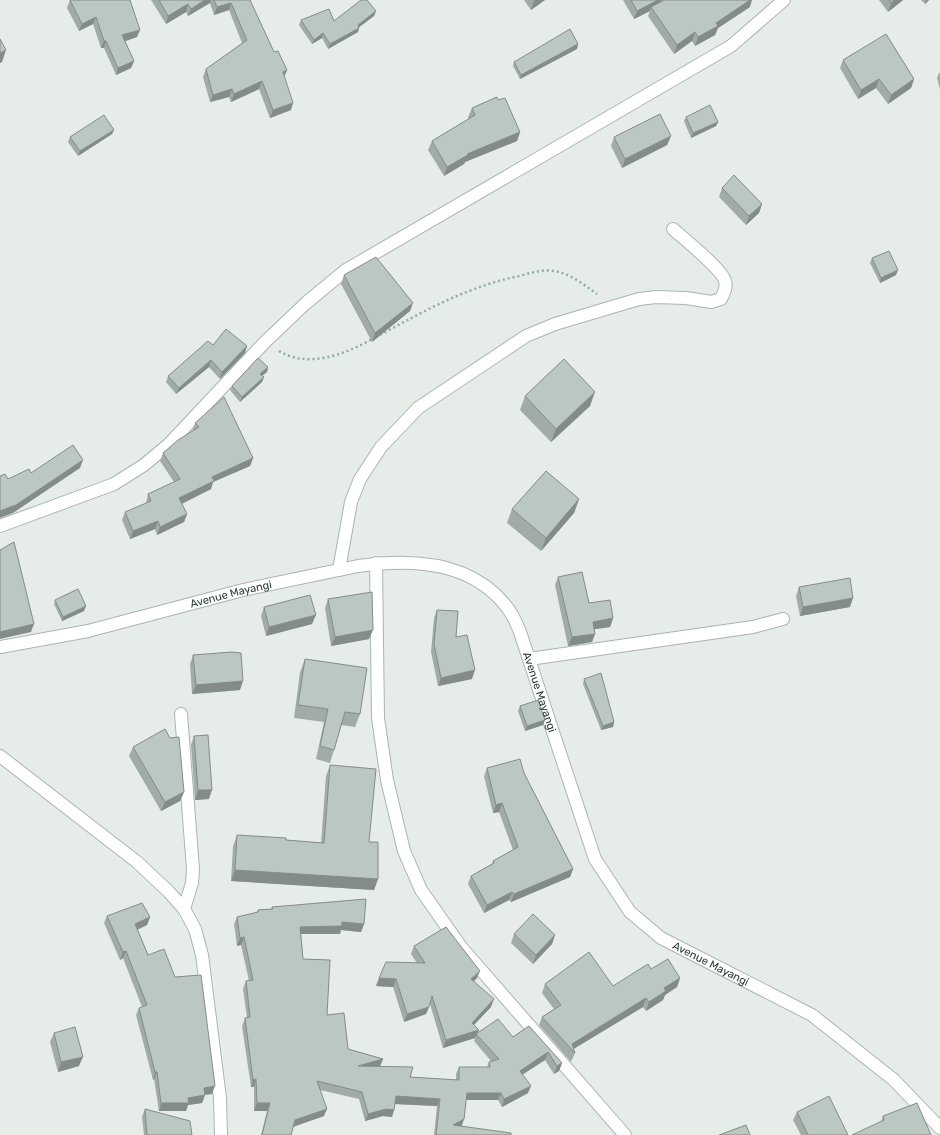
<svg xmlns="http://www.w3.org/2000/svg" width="940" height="1135" font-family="Rubik,sans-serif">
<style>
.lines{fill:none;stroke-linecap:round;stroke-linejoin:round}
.minor-casing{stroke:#a9b5b0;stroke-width:14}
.path{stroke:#89ada0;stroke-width:2.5;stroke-dasharray:2 3;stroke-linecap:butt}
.minor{stroke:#fff;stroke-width:12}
.wall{fill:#a1aca7}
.shaded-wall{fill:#838c88}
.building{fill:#bbc8c2;stroke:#838c88}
.labels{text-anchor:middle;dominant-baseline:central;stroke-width:3.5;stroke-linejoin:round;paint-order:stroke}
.street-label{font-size:11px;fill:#263d36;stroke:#f6faf8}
</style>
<rect width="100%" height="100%" fill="#e6ede9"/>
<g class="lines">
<g class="minor-casing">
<g id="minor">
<path d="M0,526L114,484L144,465L168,445L265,342L306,303L346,270L731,46L784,0"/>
<path d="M376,563L378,718L387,780L404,851L421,890L461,947L625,1135"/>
<path d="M339,570L351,502L360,479L381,447L418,408L526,336L555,324L639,299L656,297L686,298L711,302L721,299C724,293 727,287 725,281C722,269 684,239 673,229"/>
<path id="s1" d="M0,647L88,631L243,590L358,566C413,558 474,561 509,610C514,617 517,625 520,632L595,859L630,912L661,938L812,1015L894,1080L940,1128"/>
<path d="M529,659L753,627L783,619"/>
<path d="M181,714L193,869L192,883L184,909"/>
<path d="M0,756L137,862L169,892L184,909L195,929L202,955L220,1098L221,1135"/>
</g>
</g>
<path class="path" d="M380,335C426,310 467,287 519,276C531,273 542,269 554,271C570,273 584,285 597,294
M279,351C308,369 346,354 374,338"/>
<use href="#minor" class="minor"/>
</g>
<path class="wall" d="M70,0L137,37L125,41L134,61L131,68L116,75L104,48H101L93,24L79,31L67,8Z
M151,0H250L274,52L287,70L284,77L291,110L270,118L259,89L231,102L229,97L210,102L203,77L206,69L242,43L229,10L214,15L210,3L188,16L186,12L166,24Z
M524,0H545L531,10Z
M623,0H662L661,2L750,7L718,28L715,35L695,46L692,41L674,54L648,16L650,11L634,19Z
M879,0H903L888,12Z
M921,0H929L925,4Z
M376,11L374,16L359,27L358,32L328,49L322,38L312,44L299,25L301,20L334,21Z
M578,44L577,49L520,79L513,66L514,62Z
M843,60L914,79L911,88L888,104L876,88L858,99L840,68Z
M939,73H940V89L937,78Z
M498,100L520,132L517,141L465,162L464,164L444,176L428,150L432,141L469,119L468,117L472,108Z
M686,117L718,122L716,126L691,138L684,121Z
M114,130L112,134L78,156L68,142L70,137Z
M671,136L667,145L622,168L611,146L614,137Z
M722,188L762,204L759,213L746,225L719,197Z
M872,258L896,275L880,283L870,263Z
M344,275L410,311L372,342L341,284Z
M213,345L247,346L245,353L220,379L209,367L176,394L166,382L168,376Z
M268,367L267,372L262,376L264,377L262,382L240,402L230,390L232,386Z
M525,396L590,406L551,442L520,410Z
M195,423L253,458L250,466L213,482L211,489L182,504L187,514L184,522L157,535L155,529L130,539L122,520L125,512L146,503L148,494L174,482L160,461L163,453L192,432Z
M579,499L574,513L541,551L507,523L512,509Z
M558,577L589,603L613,618L610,627L594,629L595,634L592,642L568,646L555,585Z
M799,587L850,607L800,616L796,596Z
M328,599L369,639L331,646L325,608Z
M55,600L84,611L62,621L54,604Z
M264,607L312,624L266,636L261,616Z
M437,610L456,637L472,679L438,686L431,652L434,618Z
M193,655L240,690L192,694L190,664Z
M305,659L360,714L355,727L341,725L334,750L330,763L316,759L324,722L294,718L300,672Z
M584,679L614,722L613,727L601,730L583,684Z
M520,706L545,720L543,725L525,731L518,711Z
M194,736L209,799L195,800L191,745Z
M133,747L184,792L180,801L161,811L129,756Z
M330,765L369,842L378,879L374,890L231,881L233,846L237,835L286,840L321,843L326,776Z
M487,768L524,773L573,869L570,877L511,902L509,900L484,913L468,884L471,876L492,864L493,861L513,850L499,812L493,813L484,776Z
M272,907L364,924L361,932L341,930L340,934H301L303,959L327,1015L348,1049L383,1059L380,1066L410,1077L456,1080V1074L459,1067H487L489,1062L491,1061L474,1041L475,1038L443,1048L430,1004L426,1014L404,1022L393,987L376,986L417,963L411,954L414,946L477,978L473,982L491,1007L474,1025L479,1030L477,1033L513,1037L529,1026L562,1063L559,1071L554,1074L545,1060L522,1075L528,1093L502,1107L498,1100H466L464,1119L462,1126L511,1135H434L437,1106L395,1104L394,1110L392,1117L383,1116L365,1121L359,1099L320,1090L324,1116L293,1127L291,1135H261L267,1111H254V1087H251L242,1026L245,1018H247L243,989L246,981H249L241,945L237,946L234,924L237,917L257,912L258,910L271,909Z
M107,916L150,917L147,925L137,930L212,1094L205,1095L202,1103L188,1105L186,1111H159L154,1079L153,1080L136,1015L139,1008L142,1007L123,958L120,960L104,923Z
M514,934L555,935L552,944L533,964L511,943Z
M651,969L680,978L677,987L665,995L663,1000L646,1011L643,1007L573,1049L575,1053L571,1062L539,1025L542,1017L554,1009L542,993L545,984L613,986Z
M54,1033L79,1066L58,1072L50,1042Z
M145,1109L192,1135H144L142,1117Z
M797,1112L848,1135H801L793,1120Z
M883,1116L931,1135L881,1122Z"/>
<path class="shaded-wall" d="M205,0H211L210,3L188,16L191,9Z
M535,0H545L531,10L534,1Z
M658,0H662L660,5L651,7L650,11L634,19L637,11Z
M750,0H752L750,7L718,28L715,35L695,46L698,37L716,23Z
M895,0H903L888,12L891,3Z
M926,0H929L925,4Z
M231,3L229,10L214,15L217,7Z
M188,4L186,12L166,24L168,16Z
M376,11L374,16L358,28H359L358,32L328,49L330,44L358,25Z
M96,17L93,24L79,31L82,24Z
M140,30L137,37L120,43L122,35Z
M695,32L692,41L674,54L677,45Z
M323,33L322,38L312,44L314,40Z
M104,41H106L104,48H101Z
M578,44L577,49L520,79L521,75Z
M6,50L2,62L0,63V53Z
M134,61L131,68L116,75L118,68Z
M287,70L284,77L283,72Z
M879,79L876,88L858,99L861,90Z
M914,79L911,88L888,104L891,95Z
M262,81L259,89L231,102L234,94Z
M232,89L229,97L210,102L213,95Z
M293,103L291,110L270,118L273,110Z
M718,122L716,126L691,138L693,133Z
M114,130L112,134L78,156L80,151Z
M520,132L517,141L465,162L464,164L444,176L447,167L467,154Z
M671,136L667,145L622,168L625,159Z
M762,204L759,213L746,225L749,216Z
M898,270L896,275L880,283L881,278Z
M413,303L410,311L372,342L375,333Z
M247,346L245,353L220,379L222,372Z
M211,360L209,367L176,394L179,388Z
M268,367L267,372L259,378L260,374Z
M264,377L262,382L240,402L242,397Z
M595,392L590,406L551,442L556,429Z
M253,458L250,466L213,482L211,489L177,506L179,498L212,477Z
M83,460L80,468L13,513L0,518V511Z
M579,499L574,513L541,551L546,538Z
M187,514L184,522L157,535L160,527Z
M158,521L155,529L130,539L133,531Z
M853,598L850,607L800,616L803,607Z
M86,606L84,611L62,621L63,617Z
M316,615L312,624L266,636L269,627Z
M613,618L610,627L590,630L593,622Z
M34,624L31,632L0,639V632Z
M373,630L369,639L331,646L335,637Z
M595,634L592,642L568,646L572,637Z
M475,670L472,679L438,686L441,678Z
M243,681L240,690L192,694L196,685Z
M545,720L543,725L525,731L527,726Z
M614,722L613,727L601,730L603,726Z
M198,790H212L209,799L195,800Z
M184,792L180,801L161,811L165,802Z
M502,803L499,812L493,813L496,805Z
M573,869L570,877L511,902L514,894Z
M235,870L378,879L374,890L231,881Z
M512,892L509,900L484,913L487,905Z
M150,917L147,925L132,932L135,924Z
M342,922L364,924L361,932L341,930L340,934H298L300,927Z
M555,935L552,944L533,964L536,955Z
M244,937L241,945L237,946L240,938Z
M126,951L123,958L120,960L123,952Z
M480,971L477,978L468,987L471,979Z
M379,978L396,979L393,987L376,986Z
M680,978L677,987L665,995L663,1000L646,1011L649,1002L664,988Z
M646,998L643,1007L572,1050V1044Z
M494,999L491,1007L469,1030L472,1023Z
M429,1007L426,1014L404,1022L407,1014Z
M479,1030L475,1038L443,1048L446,1040Z
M548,1052L545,1060L517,1078L520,1071Z
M83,1057L79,1066L58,1072L61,1062Z
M383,1059L380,1066H358Z
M562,1063L559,1071L554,1074L557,1066Z
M155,1072H157L154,1079L153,1080Z
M256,1079L254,1087H251L253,1080Z
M215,1086L212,1094L201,1095L204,1088Z
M531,1086L528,1093L502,1107L504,1099Z
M467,1093H501L498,1100H464Z
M205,1095L202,1103L188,1105L186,1111H159L161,1103L188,1098Z
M396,1096L440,1099L437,1106L394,1104Z
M257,1103H270L267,1111H254Z
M327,1109L324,1116L292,1127L295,1120Z
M386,1109L394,1110L392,1117L383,1116L365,1121L368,1114Z
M464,1119L461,1127L453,1125Z"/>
<path class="building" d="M70,0H130L140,30L122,35L134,61L118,68L106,41H104L96,17L82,24Z
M159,0H205L191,9L188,4L168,16Z
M214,0H250L274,52L278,51L287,70L283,72L293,103L273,110L262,81L234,94L232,89L213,95L206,69L247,40L231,3L217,7Z
M361,0H367L376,11L358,25L359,28L330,44L323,33L314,40L301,20L329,9L334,21Z
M631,0H658L637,11Z
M664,0H750L716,23L718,26L698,37L695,32L677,45L651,7Z
M889,0H895L891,3Z
M570,29L578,44L521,75L514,62Z
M886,34L914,79L891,95L879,79L861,90L843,60Z
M0,39L6,50L0,53Z
M497,97L498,100L505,98L520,132L467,154L468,155L447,167L432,141L475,115L472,108Z
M710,105L718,122L693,133L686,117Z
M660,114L671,136L625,159L614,137Z
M104,115L114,130L80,151L70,137Z
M734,175L762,204L749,216L722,188Z
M889,251L898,270L881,278L872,258Z
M376,257L413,303L375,333L344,275Z
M226,329L247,346L222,372L211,360L179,388L168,376L208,341L213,345Z
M258,358L268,367L260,374L264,377L242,397L232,386Z
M564,359L595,392L556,429L525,396Z
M224,397L253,458L212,477L214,481L179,498L187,514L160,527L158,521L133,531L125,512L151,501L148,494L180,479L163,453L178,440L199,427L195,423Z
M73,445L83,460L16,505L0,511V476L5,474L8,479L29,469L31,473Z
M546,471L579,499L546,538L512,509Z
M14,542L34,624L0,632V550Z
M582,572L589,603L610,600L613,618L593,622L595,634L572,637L558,577Z
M850,578L853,598L803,607L799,587Z
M78,589L86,606L63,617L55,600Z
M372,592L373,630L335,637L328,599Z
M310,595L316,615L269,627L264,607Z
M437,610L458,611L456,637L467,635L475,670L441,678L434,644Z
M232,652L241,653L243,681L196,685L193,655Z
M305,659L367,668L360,714L345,712L334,750L320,746L328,709L298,705Z
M601,673L614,722L603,726L584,679Z
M538,700L545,720L527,726L520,706Z
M165,729L170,738L179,737L184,792L165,802L133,747Z
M208,735L212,790H198L194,736Z
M520,759L524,773L573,869L514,894L512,892L487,905L471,876L494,863L493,861L518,847L502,803L496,805L487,768Z
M330,765L376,769L369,842H378V879L235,870L237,835L286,838V840L324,843Z
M366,899L364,924L342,922V926L300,927L303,959L330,960L327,1015L344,1013L348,1049L383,1059L358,1066L413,1067L410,1077L459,1080V1067H490L489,1062L499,1059L476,1034L498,1019L513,1037L529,1026L562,1063L557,1066L548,1052L520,1071L531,1086L504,1099L501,1093H467L464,1119L453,1125L511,1133V1135H436L440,1099L396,1096L394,1110L386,1109L368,1114L362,1092L317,1081L327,1109L295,1120L291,1135H262L270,1103H257L256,1079L253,1080L245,1018L250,1017L246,981L253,980L244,937L240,938L237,917L258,912V910L273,909L272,907Z
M142,903L150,917L135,924L148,955L164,949L175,977L201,975L215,1086L204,1088L205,1095L188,1098L189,1103H161L157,1072H155L139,1008L147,1005L126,951L123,952L107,916Z
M533,914L555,935L536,955L514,934Z
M446,927L480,971L471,979L494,999L472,1023L479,1030L446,1040L432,996L429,1007L407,1014L396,979L379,978L386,962L425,963L414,946Z
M589,952L613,986L648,964L651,969L668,959L680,978L664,988L666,991L649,1002L646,998L572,1044L575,1053L542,1017L561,1005L545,984Z
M75,1027L83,1057L61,1062L54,1033Z
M829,1096L848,1135H808L797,1112Z
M917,1103L931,1135H852L884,1120L883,1116Z
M145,1109L190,1121L192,1135H147Z
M746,1125L750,1135H719Z"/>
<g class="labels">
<g class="street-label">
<text stroke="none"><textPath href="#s1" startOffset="237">Avenue Mayangi</textPath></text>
<text stroke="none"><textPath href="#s1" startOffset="621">Avenue Mayangi</textPath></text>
<text stroke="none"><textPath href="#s1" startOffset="957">Avenue Mayangi</textPath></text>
</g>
</g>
</svg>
